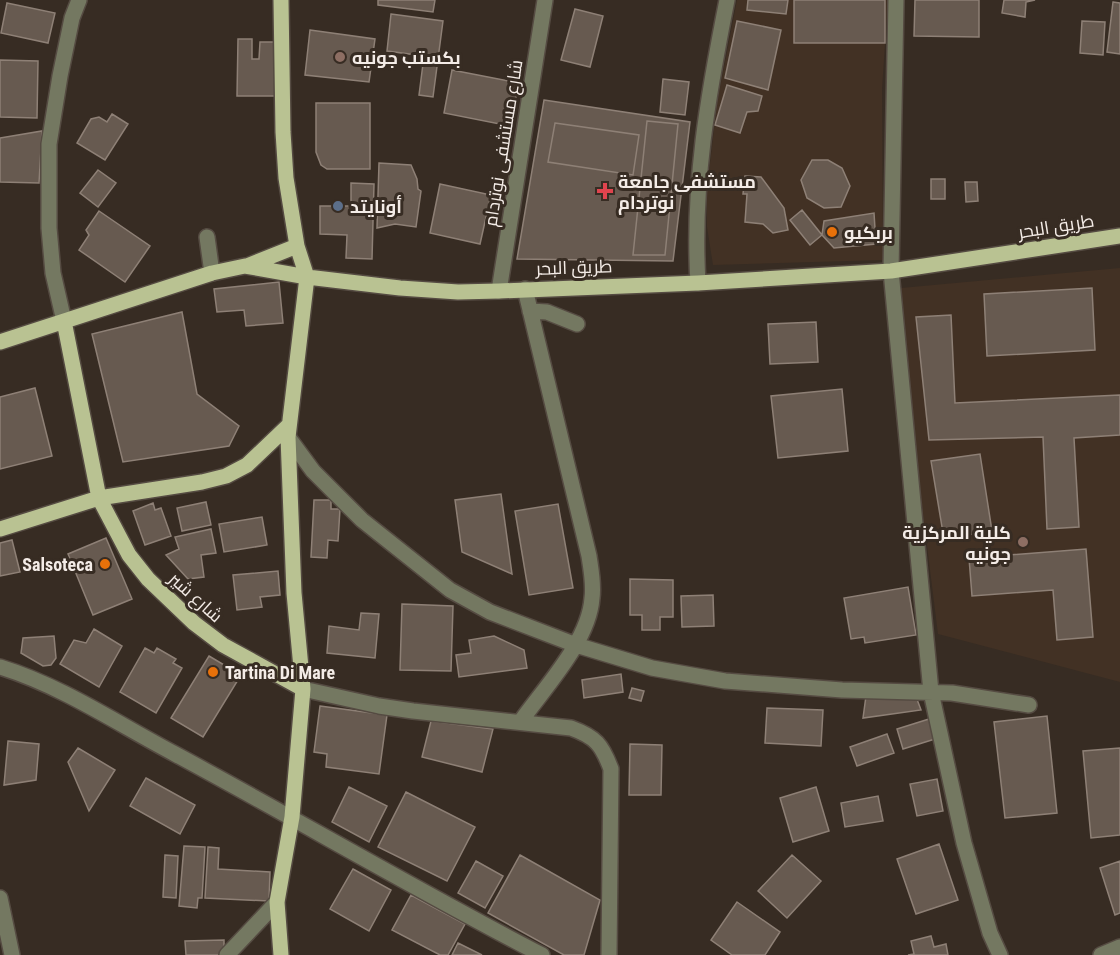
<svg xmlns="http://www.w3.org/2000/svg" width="1120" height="955" font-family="'Roboto Condensed',Cairo,sans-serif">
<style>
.built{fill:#423124}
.building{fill:#675a50;stroke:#8e8076;stroke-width:1.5}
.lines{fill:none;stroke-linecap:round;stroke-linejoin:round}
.minor-casing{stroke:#554b42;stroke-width:18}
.major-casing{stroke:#554b42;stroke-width:18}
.minor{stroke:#747861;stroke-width:15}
.major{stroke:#b9c292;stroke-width:15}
.education-dot{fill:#8d6e63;stroke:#372c23;stroke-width:2}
.health-dot{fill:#e0444e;stroke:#372c23;stroke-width:2}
.service-dot{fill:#5c6f8a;stroke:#372c23;stroke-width:2}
.food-dot{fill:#e8710a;stroke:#372c23;stroke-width:2}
.labels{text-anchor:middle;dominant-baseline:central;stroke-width:6;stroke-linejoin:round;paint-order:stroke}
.poi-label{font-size:18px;font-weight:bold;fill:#f4ece7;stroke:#372c23;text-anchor:start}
.street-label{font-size:18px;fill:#f4ece7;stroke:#372c23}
</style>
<rect width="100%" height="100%" fill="#372c23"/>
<path class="built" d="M737,0H888L882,89L883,260L713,265L707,227V190L717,103Z
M1120,268V682L938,634L901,337V288Z"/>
<path class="building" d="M378,0H435L433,12L378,5Z
M748,0H788L786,14L747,10Z
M794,0H885V43H794Z
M915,0H979V37L914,36Z
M1004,0H1035L1026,2L1025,17L1002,13Z
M1113,2L1120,3V54L1107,52Z
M7,3L55,13L48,43L1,33Z
M575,9L603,16L590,67L561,60Z
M391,14L443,21L433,97L419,95L424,56L387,51Z
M737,21L781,30L768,90L725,78Z
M1082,21L1105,22L1103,55L1080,53Z
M310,30L375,39L369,82L305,75Z
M238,39H252V59H259L260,42H277V96H237Z
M0,60L38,61L37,118L0,117Z
M452,70L519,83L510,126L444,113Z
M663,79L689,82L685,115L660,112Z
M727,85L762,96L758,111L747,112L740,133L715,125Z
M544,100L690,122L673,261L517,259Z
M316,103H370V169H327L321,165L316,152Z
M112,114L128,124L105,160L77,143L91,119L99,117L107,122Z
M647,121L678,124L665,255H633Z
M555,123L639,135L633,175L548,162Z
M42,131L39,183L0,182V138Z
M812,160H828L842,168L850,186L841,207L824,208L807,198L801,180Z
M379,163L411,165L417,179L418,189L421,191L416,227L395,224L377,228Z
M98,170L116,183L98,207L80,193Z
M745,176L761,177L784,208L788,230L773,233L763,224L745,222L747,194H743Z
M931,179H945V199H931Z
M965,182H977L978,201L966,202Z
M351,183L374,184L372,259L346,258L347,235L320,234V206H351Z
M440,184L491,195L480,244L430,233Z
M802,210L822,235L810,245L790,220Z
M99,211L150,246L125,282L79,250L89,235L86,230Z
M874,213L876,244L834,248L822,235L824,221Z
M279,282L283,323L246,326L244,310L217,312L214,289Z
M1092,288L1095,350L987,356L984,294Z
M182,312L197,394L239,426L229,446L123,462L92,334Z
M951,315L955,403L1120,395V435L1074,438L1079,527L1047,529L1043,437L929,440L916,317Z
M816,322L818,362L770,364L768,324Z
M35,388L52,456L0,469V397Z
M842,389L848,451L778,458L771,396Z
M980,454L992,531L944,539L931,461Z
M501,494L512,574L462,552L455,500Z
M314,500H331V509H340L338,541L328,540L327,558L311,557Z
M206,502L211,525L182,531L177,508Z
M153,503L155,510L161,508L171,536L145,545L133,511Z
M558,504L573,588L529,595L515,511Z
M262,517L267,545L224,552L219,524Z
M211,529L216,553L201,555L204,577L188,579L166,555L179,549L175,537Z
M106,538L132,599L93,615L68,554Z
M12,540L20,572L0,576V543Z
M1086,549L1093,637L1057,640L1053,590L972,596L969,558Z
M278,571L280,595L260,597L262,607L237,610L233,575Z
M630,579L673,580V617H660V630H642V615H630Z
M908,587L916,635L865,643L864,637L851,639L844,598Z
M713,595L714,626L682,627L681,596Z
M402,604L453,606L451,671L400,670Z
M361,613L379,614L375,658L327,653L329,626L359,630Z
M94,629L122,646L99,687L60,664L74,640L86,643Z
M54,636L56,658L51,665L43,666L21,653L23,638Z
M494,636L524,650L527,668L459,677L456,655L471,653L469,640Z
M145,648L154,653L157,648L176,659L173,663L182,668L156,713L120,692Z
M209,656L241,675L203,737L171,718Z
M621,674L623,692L584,698L582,680Z
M632,688L644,691L641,701L629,698Z
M915,694L921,710L863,718L866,696Z
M320,706L387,715L379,774L326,767L327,754L314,752Z
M767,708L823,710L821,746L765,743Z
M1047,716L1057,813L1005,818L994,722Z
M929,719L935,739L903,749L897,729Z
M431,721L493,729L482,772L422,757Z
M887,734L894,753L857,766L850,747Z
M8,741L39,744L36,780L4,785Z
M630,744L662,745L661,795H629Z
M78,748L115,770L89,811L68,762Z
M1120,748V835L1091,838L1083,751Z
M146,778L195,805L180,834L130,806Z
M937,779L943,811L917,816L910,784Z
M349,787L387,806L369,842L332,822Z
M816,787L829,831L793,842L780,798Z
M406,792L475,827L447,881L378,847Z
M878,796L883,821L845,827L841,803Z
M939,844L958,900L916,914L897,859Z
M184,846L205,847L202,898H198L197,908L179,906Z
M208,847L219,848L218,869L270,872L269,901L205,898Z
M165,855L178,856L176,898L163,897Z
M520,855L600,900L584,955H564L488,913Z
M792,855L821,881L787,918L758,891Z
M476,861L503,876L485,908L458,893Z
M1120,861V913L1115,915L1100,868Z
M353,869L391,890L369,931L330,909Z
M411,895L465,924L448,955H440L392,930Z
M737,902L780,932L765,955H732L711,940Z
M931,936L934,947L946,944L948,955H908L914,954L911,941Z
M224,940V955H186L185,941Z
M458,943L482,955H452Z"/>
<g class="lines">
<g class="minor-casing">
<path id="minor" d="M896,0L891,271L931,692L964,843L990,933L1000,955
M207,237L212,273
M698,283C692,185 708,95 727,0
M499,291L545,0
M530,311L547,312L577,324
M64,321L53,273L49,228V144L60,76L72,18L79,0
M288,437L313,471L362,520L450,590L490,612L576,645L652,668L725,681L842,690L952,693L1029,705
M0,667C62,686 118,724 175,754C298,820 418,891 542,955
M303,689L379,706L413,711L571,728C596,737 602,745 611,769L609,955
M521,721C545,687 589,641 592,598C594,584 591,570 589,556L525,289
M0,898L12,955
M227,955L277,902
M1101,955L1120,947"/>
</g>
<g class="major-casing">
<path id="major" d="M247,266L297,246
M64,321L99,498L129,555L148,579L194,623L223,645L303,689
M0,342L212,273L245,266L307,277L400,288L458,292L499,291L698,283L891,271L1120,236
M0,529L99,498L202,482L226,476L247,465L289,425
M281,955L277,902L292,817L303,689L294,593L288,437L307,277L297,246L286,178L283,132L281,0"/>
</g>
<use href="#minor" class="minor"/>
<use href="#major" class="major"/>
</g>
<g class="education-dot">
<circle cx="340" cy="57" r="6"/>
<circle cx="1023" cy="542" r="6"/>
</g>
<path class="health-dot" d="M602 182h6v6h6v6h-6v6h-6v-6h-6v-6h6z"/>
<circle class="service-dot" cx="338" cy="206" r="6"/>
<g class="food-dot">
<circle cx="832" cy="232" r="6"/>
<circle cx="105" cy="564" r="6"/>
<circle cx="213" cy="672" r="6"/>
</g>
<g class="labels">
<g class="poi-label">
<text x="352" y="57">بكستب جونيه</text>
<text x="618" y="181">مستشفى جامعة<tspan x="618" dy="21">نوتردام</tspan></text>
<text x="350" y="206">أونايتد</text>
<text x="844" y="232">بربكيو</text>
<text x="1011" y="532" text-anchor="end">كلية المركزية<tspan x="1011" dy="21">جونيه</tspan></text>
<text x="93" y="564" text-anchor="end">Salsoteca</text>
<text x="225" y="672">Tartina Di Mare</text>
</g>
<g class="street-label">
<text transform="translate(503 143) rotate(-81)">شارع مستشفى نوتردام</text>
<text transform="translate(1056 226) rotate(-9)">طريق البحر</text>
<text transform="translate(574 267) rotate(-2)">طريق البحر</text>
<text transform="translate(196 597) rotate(42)">شارع شير</text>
</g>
</g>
</svg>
